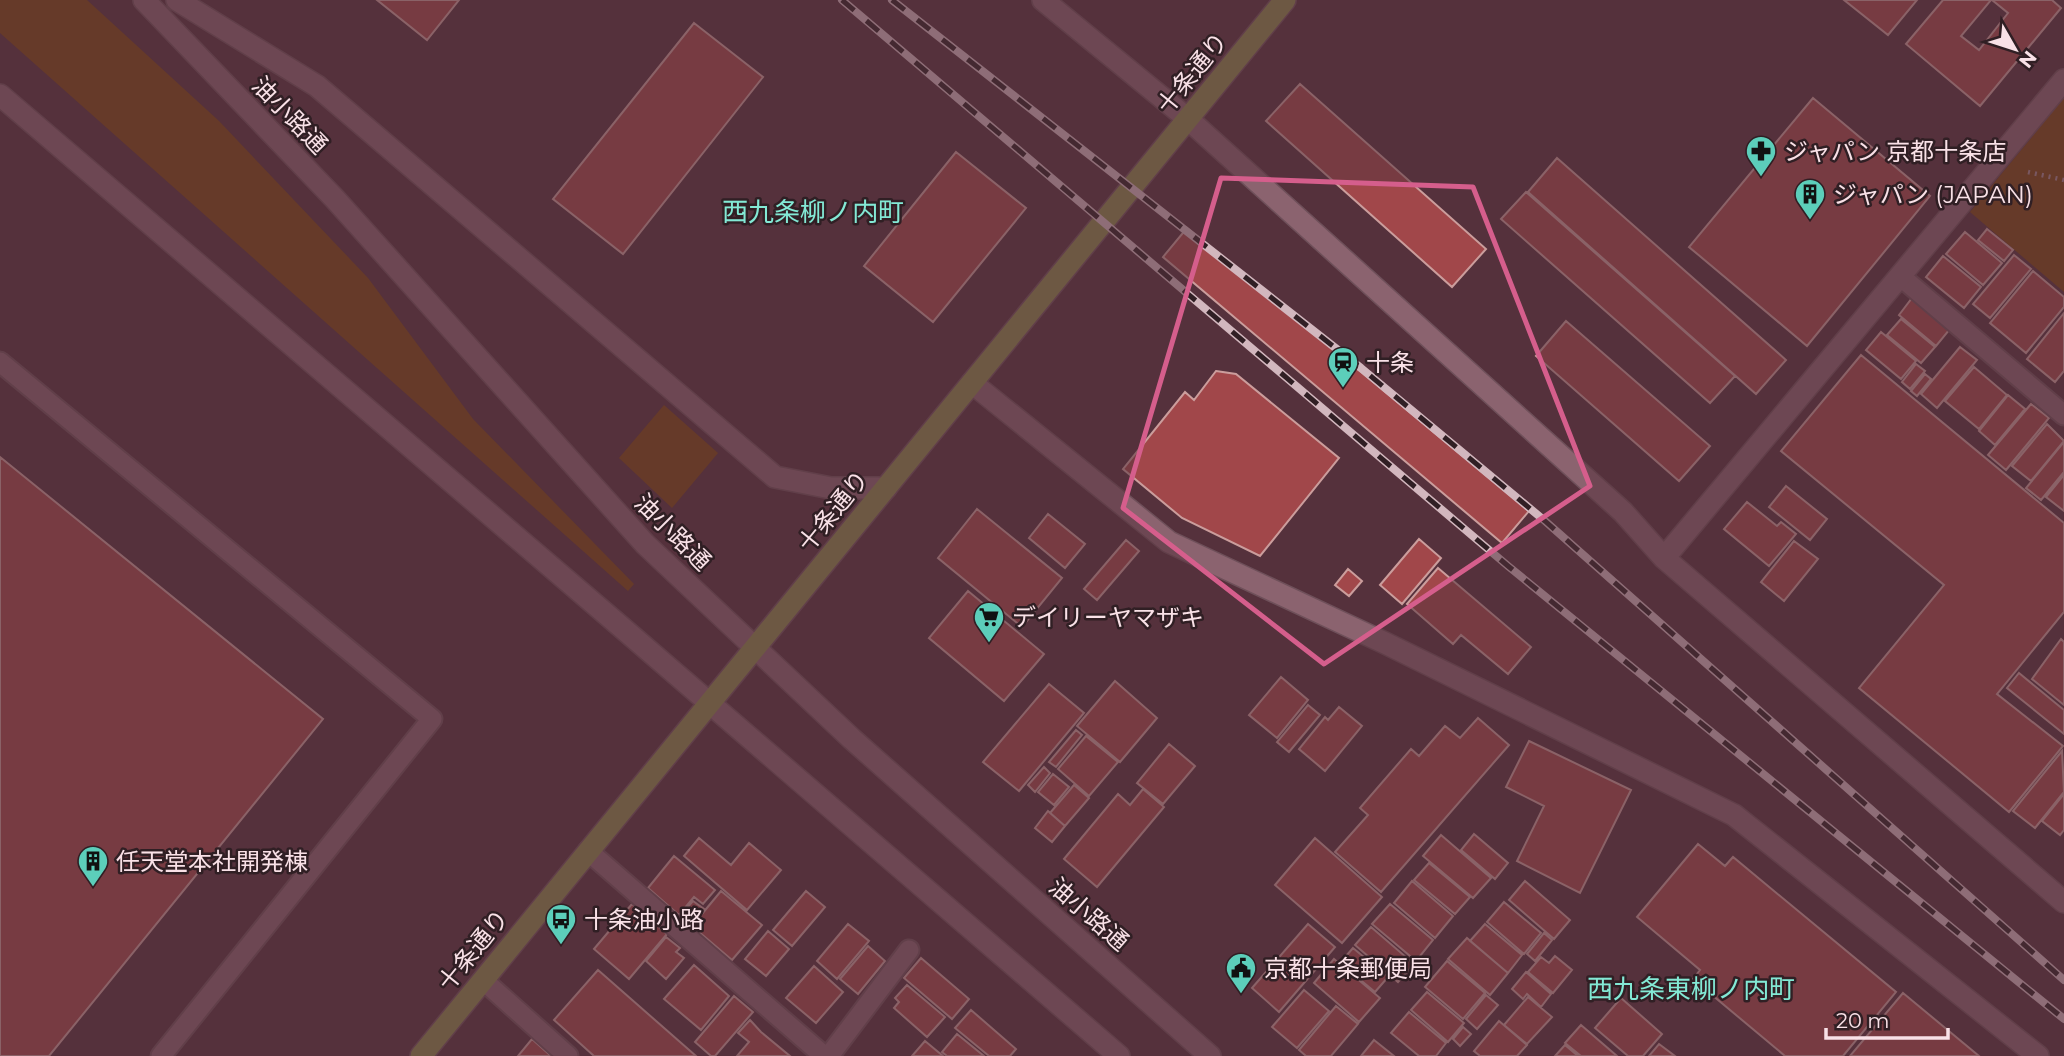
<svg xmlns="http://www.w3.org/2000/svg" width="2064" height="1056" font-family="Montserrat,'Noto Sans JP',sans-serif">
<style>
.green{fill:#7a4613}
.building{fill:#a1474a;stroke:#cb9d9c;stroke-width:2}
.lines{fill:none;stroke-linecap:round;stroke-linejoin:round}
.service-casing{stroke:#6f505a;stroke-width:23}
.minor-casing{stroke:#6f505a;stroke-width:24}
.tertiary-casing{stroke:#6f505a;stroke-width:24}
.primary-casing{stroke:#6f505a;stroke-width:24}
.path{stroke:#a4868e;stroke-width:4.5;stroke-dasharray:2 5;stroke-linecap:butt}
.service{stroke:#8b636f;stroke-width:19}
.minor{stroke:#8b636f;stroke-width:21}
.tertiary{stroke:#8b636f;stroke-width:21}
.primary{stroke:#8b884d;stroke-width:21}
.rail-casing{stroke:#d2b7be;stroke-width:8}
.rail{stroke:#301f24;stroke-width:5;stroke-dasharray:16;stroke-linecap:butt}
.marked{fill:none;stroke:#d55e8c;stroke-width:5;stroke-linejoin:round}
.labels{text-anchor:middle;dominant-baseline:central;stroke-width:5;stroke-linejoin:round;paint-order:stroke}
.street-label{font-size:24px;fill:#f9e1e7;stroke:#301f24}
.poi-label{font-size:24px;fill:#f9e1e7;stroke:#301f24;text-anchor:start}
.neighbourhood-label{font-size:26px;fill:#83e9d5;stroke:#301f24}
</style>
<rect width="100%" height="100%" fill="#55313c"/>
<path class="green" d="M0,0H87L219,121L368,278L473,419L634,584L628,591L0,33Z
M2064,98V292L1970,212Z
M664,405L718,453L672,508L619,458Z"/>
<path class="building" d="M377,0H459L427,40Z
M1844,0H1917L1888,35Z
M1943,0H1991L1961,36L1979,50L2008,13L1992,0H2052L2061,8L1980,106L1906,44Z
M694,23L763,77L623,254L553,199Z
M1300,84L1486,249L1452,287L1266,121Z
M1813,98L1930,196L1807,346L1689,247Z
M956,152L1026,208L933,322L864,266Z
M1557,158L1786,360L1756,394L1528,192Z
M1526,192L1735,376L1710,403L1501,219Z
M1187,228L1529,511L1502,543L1163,257Z
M1987,229L2013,250L2004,261L1978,240Z
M1965,232L2002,263L1983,285L1946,254Z
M2014,255L2031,269L1990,318L1973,304Z
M1943,256L1981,287L1964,308L1926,277Z
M2033,271L2064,297V307L2026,353L1990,323Z
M1912,298L1950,329L1936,346L1899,315Z
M2064,313V371L2055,382L2027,359Z
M1901,319L1935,347L1921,363L1887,335Z
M1566,321L1710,446L1679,481L1536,356Z
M1881,332L1916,361L1901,379L1866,350Z
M1960,347L1977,360L1937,408L1921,394Z
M1861,355L2064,523V612L1997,694L2063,746L2009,812L1859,688L1944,585L1781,451Z
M1916,364L1925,371L1910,389L1902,382Z
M1974,367L2007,395L1979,429L1945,401Z
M1216,371L1236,374L1339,458L1260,556L1182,518L1123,469L1185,392L1194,400Z
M1925,374L1931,379L1917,396L1911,391Z
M2008,395L2025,409L1995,445L1979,431Z
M2031,404L2049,418L2006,470L1988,455Z
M2047,424L2064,441L2031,481L2012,466Z
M2064,442V472L2041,500L2026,488Z
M0,457L323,719L49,1056H0Z
M2064,475V511L2046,497Z
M1786,486L1827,519L1810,540L1769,507Z
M1747,502L1777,526L1781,522L1796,534L1769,566L1724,529Z
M977,509L1062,578L1022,627L938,558Z
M1048,514L1085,544L1065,568L1029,538Z
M1419,539L1441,558L1402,604L1380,585Z
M1126,540L1139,551L1097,600L1084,589Z
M1794,541L1818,559L1784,601L1761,582Z
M1438,568L1531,647L1508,674L1461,635L1453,644L1407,604Z
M1348,569L1362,581L1349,596L1335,585Z
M968,591L1044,654L1004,701L929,638Z
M2061,639L2064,642V705L2032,679Z
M2019,673L2064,710V734L2007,688Z
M1281,677L1308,700L1277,738L1249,715Z
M1115,681L1157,718L1120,762L1077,726Z
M1049,684L1084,713L1019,791L983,762Z
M1308,705L1320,715L1289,752L1277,742Z
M1339,707L1362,726L1325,771L1299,749L1325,717L1328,720Z
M1478,718L1509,745L1381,892L1335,852L1368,815L1360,808L1411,749L1419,756L1445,726L1460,738Z
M1076,730L1082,735L1056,767L1049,762Z
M1086,736L1118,762L1089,796L1058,769Z
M1529,741L1631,790L1580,893L1517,861L1544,806L1506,787Z
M1169,744L1195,766L1163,804L1137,783Z
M2062,751L2064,792L2035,828L2013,811Z
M1044,767L1050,773L1035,792L1028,785Z
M1053,774L1069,787L1054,805L1038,792Z
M1074,785L1089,798L1065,826L1050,813Z
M1143,789L1164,807L1097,887L1064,859L1118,794L1130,805Z
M2064,794V830L2060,835L2042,821Z
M1048,811L1065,826L1052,842L1035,828Z
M1474,834L1508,863L1495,879L1461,850Z
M1441,835L1491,878L1473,898L1423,856Z
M699,838L731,865L749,843L781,870L747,910L684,856Z
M1315,838L1382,897L1342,943L1275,885Z
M1698,844L1725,866L1733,857L1896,992L1843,1056H1785L1693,979L1700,970L1637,917Z
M674,856L715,890L703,904L694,897L679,915L648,888Z
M1429,863L1470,897L1455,914L1414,880Z
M1412,881L1453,916L1435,938L1394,903Z
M1525,881L1570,920L1554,939L1509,900Z
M721,891L762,925L732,960L692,926Z
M806,891L825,907L792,946L773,930Z
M693,901L704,909L690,926L679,917Z
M1504,902L1541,933L1524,954L1487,922Z
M632,904L667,934L629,979L594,949Z
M1390,904L1433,940L1416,961L1372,924Z
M848,924L869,941L837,979L817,961Z
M1308,924L1335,947L1279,1012L1252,988Z
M1485,924L1522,955L1508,973L1470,941Z
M1371,927L1414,964L1398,982L1355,945Z
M768,931L789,949L766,976L745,959Z
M1544,933L1552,940L1535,961L1527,954Z
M666,937L680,948L676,952L684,958L666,979L646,961Z
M1467,938L1508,973L1490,995L1448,959Z
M868,946L885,961L858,994L840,979Z
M1353,948L1388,977L1375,992L1340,963Z
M1555,956L1572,970L1553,993L1528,972L1541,957L1549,963Z
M921,958L969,999L952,1019L904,978Z
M1334,959L1380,998L1359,1022L1314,983Z
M1447,961L1485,993L1463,1019L1425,987Z
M694,965L729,996L701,1030L664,999Z
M814,966L843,992L816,1023L786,998Z
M598,970L696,1056H594L554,1020Z
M1526,972L1551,994L1541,1007L1527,994L1523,999L1512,989Z
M907,985L945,1017L927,1037L894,1008L899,1002L895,998Z
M1304,990L1329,1011L1297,1048L1272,1027Z
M1427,992L1464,1023L1448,1042L1411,1010Z
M1903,993L1979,1056H1850Z
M1486,995L1498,1005L1477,1029L1466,1019Z
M734,996L753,1012L715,1056H711L695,1042Z
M1528,997L1552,1017L1527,1044L1504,1025Z
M1621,998L1662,1034L1643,1056H1628L1595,1028Z
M1336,1006L1358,1024L1331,1056H1306L1299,1050Z
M971,1010L1016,1049L1010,1056H989L955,1028Z
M1409,1012L1446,1043L1436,1056H1419L1391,1033Z
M750,1020L761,1032L790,1056H737L749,1042L738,1033Z
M1499,1021L1527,1045L1517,1056H1480L1474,1051Z
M1581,1025L1617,1056H1581L1565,1043Z
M1463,1027L1471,1034L1460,1046L1453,1039Z
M957,1034L984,1056H947L942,1052Z
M532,1039L551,1056H518Z
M1374,1040L1394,1056H1361Z
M925,1041L943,1056H912Z
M1659,1044L1675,1056H1649Z
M1565,1045L1578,1056H1555Z"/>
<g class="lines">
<g class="service-casing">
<path id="service" d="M1900,276L2064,415
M0,362L432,719L161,1056
M588,851L824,1056
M483,980L568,1056
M829,1056L909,950"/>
</g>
<g class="minor-casing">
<path id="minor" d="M1188,119L1623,512L1664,558L2064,902
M972,383L1169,542L1385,643L1734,815L2038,1056
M1664,558L2064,80"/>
</g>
<g class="tertiary-casing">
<path id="tertiary" d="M144,0L335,199L645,544L852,739L1210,1056
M177,0L317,86L775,477L831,488H886
M1043,0L1188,119
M0,95C373,416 748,733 1119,1056"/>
</g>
<g class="primary-casing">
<path id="primary" d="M421,1056L1285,0"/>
</g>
<path class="path" d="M2028,172L2064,180"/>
<use href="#service" class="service"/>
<use href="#minor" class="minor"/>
<use href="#tertiary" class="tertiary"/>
<use href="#primary" class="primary"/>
<g class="rail-casing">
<path id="rail" d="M842,0L1508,566L2064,1019
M892,0L1361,368L1545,521L2064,980"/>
</g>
<use href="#rail" class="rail"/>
</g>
<path d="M0 0H2064V1056H0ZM1221,178L1473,187L1590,486L1324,664L1123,508Z" fill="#55313c" fill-opacity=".55" fill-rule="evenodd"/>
<path class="marked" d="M1221,178L1473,187L1590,486L1324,664L1123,508Z"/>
<defs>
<g id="pharmacy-pin" transform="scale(1.575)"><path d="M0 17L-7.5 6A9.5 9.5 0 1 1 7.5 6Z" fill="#5cceba" stroke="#301f24"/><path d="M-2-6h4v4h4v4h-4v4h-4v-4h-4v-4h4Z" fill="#111"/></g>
<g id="building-pin" transform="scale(1.575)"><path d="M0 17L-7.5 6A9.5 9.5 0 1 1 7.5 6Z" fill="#5cceba" stroke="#301f24"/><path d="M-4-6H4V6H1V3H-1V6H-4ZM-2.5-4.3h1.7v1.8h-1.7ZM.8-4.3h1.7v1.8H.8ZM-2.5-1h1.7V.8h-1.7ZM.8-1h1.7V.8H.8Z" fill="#111"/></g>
<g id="station-pin" transform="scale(1.575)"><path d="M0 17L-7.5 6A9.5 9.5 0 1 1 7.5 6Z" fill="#5cceba" stroke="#301f24"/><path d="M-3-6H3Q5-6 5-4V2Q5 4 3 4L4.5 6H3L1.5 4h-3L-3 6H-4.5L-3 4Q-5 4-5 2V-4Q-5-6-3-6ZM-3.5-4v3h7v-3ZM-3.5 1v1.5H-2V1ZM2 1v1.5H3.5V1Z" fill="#111"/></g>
<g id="supermarket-pin" transform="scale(1.575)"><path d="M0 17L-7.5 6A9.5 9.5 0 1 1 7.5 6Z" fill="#5cceba" stroke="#301f24"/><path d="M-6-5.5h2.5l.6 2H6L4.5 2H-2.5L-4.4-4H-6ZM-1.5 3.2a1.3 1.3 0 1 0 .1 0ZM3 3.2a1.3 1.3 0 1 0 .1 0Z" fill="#111"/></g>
<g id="bus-pin" transform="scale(1.575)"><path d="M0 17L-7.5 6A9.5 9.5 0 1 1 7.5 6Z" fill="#5cceba" stroke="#301f24"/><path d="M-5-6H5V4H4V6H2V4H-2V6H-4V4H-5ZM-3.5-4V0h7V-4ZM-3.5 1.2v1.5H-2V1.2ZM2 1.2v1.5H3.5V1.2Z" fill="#111"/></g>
<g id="civic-pin" transform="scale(1.575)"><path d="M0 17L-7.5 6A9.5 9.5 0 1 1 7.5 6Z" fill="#5cceba" stroke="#301f24"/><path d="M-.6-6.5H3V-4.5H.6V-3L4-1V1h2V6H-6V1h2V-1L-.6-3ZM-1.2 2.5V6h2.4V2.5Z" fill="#111"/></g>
</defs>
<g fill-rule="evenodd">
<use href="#pharmacy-pin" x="1761" y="151"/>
<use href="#building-pin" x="1810" y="194"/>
<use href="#station-pin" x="1343" y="362"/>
<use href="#supermarket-pin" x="989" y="617"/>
<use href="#building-pin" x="93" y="861"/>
<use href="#bus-pin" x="561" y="919"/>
<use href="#civic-pin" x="1241" y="968"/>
</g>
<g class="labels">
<g class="street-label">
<text transform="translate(1192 73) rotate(-51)">十条通り</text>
<text transform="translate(290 115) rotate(46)">油小路通</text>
<text transform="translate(833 511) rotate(-51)">十条通り</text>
<text transform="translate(673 532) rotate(45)">油小路通</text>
<text transform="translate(1089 914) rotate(41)">油小路通</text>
<text transform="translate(473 950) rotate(-51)">十条通り</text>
</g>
<g class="poi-label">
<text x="1784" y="151">ジャパン 京都十条店</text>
<text x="1833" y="194">ジャパン (JAPAN)</text>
<text x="1366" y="362">十条</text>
<text x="1012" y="617">デイリーヤマザキ</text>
<text x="116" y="861">任天堂本社開発棟</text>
<text x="584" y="919">十条油小路</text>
<text x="1264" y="968">京都十条郵便局</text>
</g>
<g class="neighbourhood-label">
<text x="813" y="212">西九条柳ノ内町</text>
<text x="1691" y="989">西九条東柳ノ内町</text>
</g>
</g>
<g transform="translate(2015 49) rotate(129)" stroke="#301f24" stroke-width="5" paint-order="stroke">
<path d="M0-5L12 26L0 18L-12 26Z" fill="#f9e1e7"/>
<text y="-10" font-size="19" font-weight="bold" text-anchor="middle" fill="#f9e1e7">N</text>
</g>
<path d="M1826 1028v10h122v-10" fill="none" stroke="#f9e1e7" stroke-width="3.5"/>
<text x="1836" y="1028" font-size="21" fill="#f9e1e7" stroke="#301f24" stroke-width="5" paint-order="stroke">20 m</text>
</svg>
